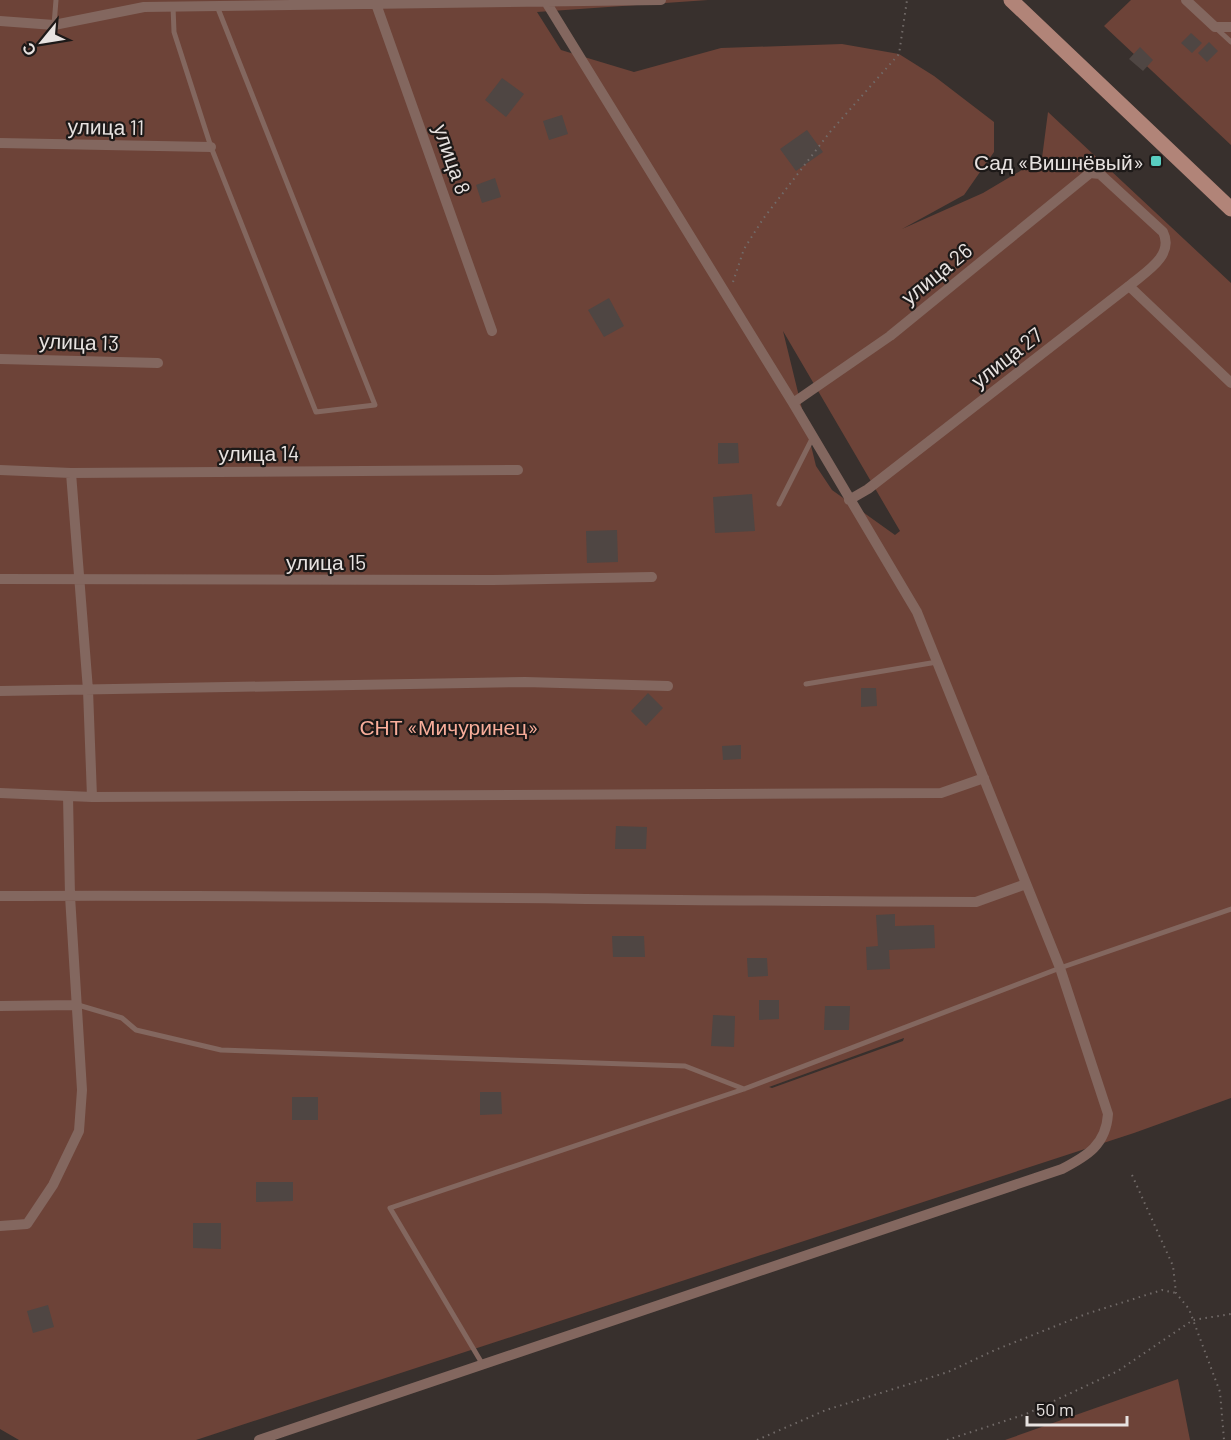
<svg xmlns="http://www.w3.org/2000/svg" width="1231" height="1440" font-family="Barlow,sans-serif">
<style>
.green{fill:#6d4338;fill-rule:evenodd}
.building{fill:#4f4643}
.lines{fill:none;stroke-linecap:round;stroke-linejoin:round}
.path{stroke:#726b69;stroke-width:2;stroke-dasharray:1.5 4.5;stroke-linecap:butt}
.lane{stroke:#83675f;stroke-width:5}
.street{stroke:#83675f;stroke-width:10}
.secondary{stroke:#b18478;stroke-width:15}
.poi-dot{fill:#58cec1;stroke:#1d1918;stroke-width:2}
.labels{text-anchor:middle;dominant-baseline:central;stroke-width:4.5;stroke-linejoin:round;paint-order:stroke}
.street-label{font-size:21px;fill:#e7e2e0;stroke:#1d1918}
.poi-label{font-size:21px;fill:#e7e2e0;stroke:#1d1918;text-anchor:end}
.park-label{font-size:21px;fill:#f9ae9b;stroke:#1d1918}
</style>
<rect width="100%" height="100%" fill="#38302d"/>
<path class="green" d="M0,0H708L537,12L561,50L634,72L721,48L842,44L899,54L934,76L994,122V152L964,195L902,229L983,193L1042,158L1048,112L1231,283V1098L1134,1133L196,1440H19L0,1429ZM783,331L900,531L895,535L832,490L816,466ZM904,1038L903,1041L772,1088L769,1087Z
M1131,0H1231V145L1104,26Z
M1178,1379L1190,1440H1005Z"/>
<path class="building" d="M1191,33L1202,43L1192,53L1181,43Z
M1209,42L1218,51L1207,62L1198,53Z
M1140,47L1153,60L1143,71L1129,59Z
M502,78L524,94L506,117L485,100Z
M562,115L568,134L549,140L543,121Z
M807,130L823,152L796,171L780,149Z
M495,178L501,197L482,203L476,185Z
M609,298L624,326L604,337L588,310Z
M718,443H738L739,463L718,464Z
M752,494L755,531L715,533L713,497Z
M617,530L618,562L587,563L586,531Z
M861,688H876L877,706L861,707Z
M648,693L663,708L646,726L631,711Z
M741,745V759L723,760L722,746Z
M616,826L647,827L646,849H615Z
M895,914V926L934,925L935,948L889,950L890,969L867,970L866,947L878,946L876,915Z
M612,936H644L645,957H613Z
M747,958H767L768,976L748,977Z
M759,1000H779V1019L759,1020Z
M825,1006H850L849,1030H824Z
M713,1015L735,1016L734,1047L711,1046Z
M480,1092H501L502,1114L480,1115Z
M292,1097H318V1120H292Z
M256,1182H293V1201L256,1202Z
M193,1223H221V1249L193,1248Z
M48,1305L54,1327L33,1333L27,1311Z"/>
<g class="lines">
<path class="path" d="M733,282L744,249L763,219L830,132L899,54L907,0
M1132,1175L1173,1266L1176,1293L1189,1309L1220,1392L1224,1440
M757,1440L826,1410L948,1372L995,1350L1086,1314L1162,1290L1176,1293
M947,1440L1026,1414L1118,1371L1193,1320L1231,1314"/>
<path class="lane" d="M173,7L174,32L211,147L316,412L375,405L217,6
M54,25L56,0
M1217,29L1231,42
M779,504L813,437
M806,684L937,662
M78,1005L122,1018L136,1030L221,1050L685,1066L744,1089
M483,1365L390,1208L744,1089L1060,968L1231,909"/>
<path class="street" d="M1186,0L1215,27H1231
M375,1L492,331
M0,21L54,25L144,7L661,0
M0,143L211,147
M1129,286L1231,383
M0,359L158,363
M793,403L890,336L1090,173L1100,174L1163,232C1175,256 1144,273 1129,286L868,489L849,500
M0,470L71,473L518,470
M71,473L88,690L92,797
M0,579L492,580L652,577
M0,691L525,682L668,686
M0,793L92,797L941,793L984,778
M0,896C325,894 651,901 976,902L1026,884
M0,1006L77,1005
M0,1226L27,1224L53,1185L79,1131L82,1090L70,896L68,796
M259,1440L1062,1169C1087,1156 1106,1145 1108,1114L1060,968L917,612L793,403L546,2"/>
<path class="secondary" d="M1011,0L1231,209"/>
</g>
<rect class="poi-dot" x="1150" y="155" width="12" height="12" rx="3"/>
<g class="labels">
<g class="street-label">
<text transform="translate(106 126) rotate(1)">улица 11</text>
<text transform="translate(453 159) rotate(71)">улица 8</text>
<text transform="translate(936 273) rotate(-39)">улица 26</text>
<text transform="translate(79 341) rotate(2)">улица 13</text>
<text transform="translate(1006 357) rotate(-38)">улица 27</text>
<text x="259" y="452">улица 14</text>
<text x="326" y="561">улица 15</text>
</g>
<g class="poi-label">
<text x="1144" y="161">Сад «Вишнёвый»</text>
</g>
<g class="park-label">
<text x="449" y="726">СНТ «Мичуринец»</text>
</g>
</g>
<g transform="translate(42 42) rotate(240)" stroke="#1d1918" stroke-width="4.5" paint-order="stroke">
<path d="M0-4.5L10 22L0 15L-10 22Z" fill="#e7e2e0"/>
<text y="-9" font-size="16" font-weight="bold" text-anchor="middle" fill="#e7e2e0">С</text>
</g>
<path d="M1027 1416v9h100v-9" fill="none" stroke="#e7e2e0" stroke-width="3"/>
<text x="1036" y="1416" font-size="18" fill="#e7e2e0" stroke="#1d1918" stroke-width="4.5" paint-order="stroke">50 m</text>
</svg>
